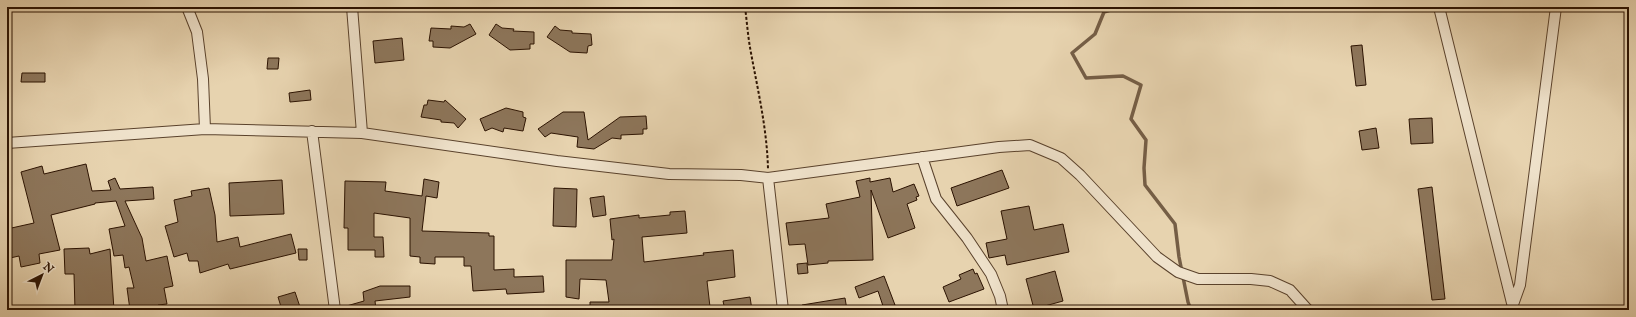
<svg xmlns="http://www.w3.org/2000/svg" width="1636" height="317" font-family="'IM FELL English',serif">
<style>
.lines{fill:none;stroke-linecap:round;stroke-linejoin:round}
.stream{stroke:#755e46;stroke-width:3.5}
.building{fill:#8d765b;stroke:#2b1201}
.street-casing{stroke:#5a422c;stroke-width:12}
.path{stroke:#2b1201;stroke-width:2;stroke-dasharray:3 2;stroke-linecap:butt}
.street{stroke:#efe2cb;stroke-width:10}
</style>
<rect width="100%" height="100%" fill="#e7d3af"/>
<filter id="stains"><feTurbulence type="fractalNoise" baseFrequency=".005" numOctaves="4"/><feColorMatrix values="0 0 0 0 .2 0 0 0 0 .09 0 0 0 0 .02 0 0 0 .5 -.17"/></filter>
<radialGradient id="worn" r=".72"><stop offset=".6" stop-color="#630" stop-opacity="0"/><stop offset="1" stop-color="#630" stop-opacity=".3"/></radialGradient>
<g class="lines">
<path class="stream" d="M1120,7L1104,12L1095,34L1072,53L1086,78L1123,76L1141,85L1131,119L1146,140L1144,168L1145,185L1175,224L1179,257L1188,302L1191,310"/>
</g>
<path class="building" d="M470,24L476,34L450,48L433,47V41H429L431,28L451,29V26L464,27Z
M496,24L502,28L514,29L513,31L534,32V44H530V49L510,50L489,35Z
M555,26L560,30L572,31V33L591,34L592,45L588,46L587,53L570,52L547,37Z
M402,38L404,60L375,63L373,41Z
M1362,45L1366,85L1356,86L1351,46Z
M268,58H279L278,69H267Z
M22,73H45V82H21Z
M310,90L311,100L290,102L289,93Z
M428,100L444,102L445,100L466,119L458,128L454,123L441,122V120L421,117L424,105H427Z
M506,108L523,112V117L526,118L523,131L504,128L503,132L492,128L485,131L480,119Z
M563,112H584L588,140L620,117L646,116L647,129H643V134L621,135V139L612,138L594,149L577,147L578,137L551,133L545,137L538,129Z
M1432,118L1433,143L1411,144L1409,119Z
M1376,128L1379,148L1362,150L1359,131Z
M86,164L92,191L111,190L108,181L115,178L120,189L153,187L154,199L125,201L142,238L146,261L167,256L173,286L164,288L167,304L158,305L159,309L144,310L143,308L130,310L127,288H134L129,267L125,268L123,255L114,256L109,229L125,226L116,201L95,203V204L51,215L60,250L39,254L40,263L21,267L19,256L10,258L8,246H7V229L34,223L21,172L42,166L44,174Z
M1002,170L1009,188L957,206L951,188Z
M870,178V182L890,178L893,192L914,184L919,196L916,197L917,200L907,204L915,228L888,238L871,190L873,260L828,261V263L808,265L805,244L789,245L786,223L829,218L826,204L860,197L856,181Z
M424,179L439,182L437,198L426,196L422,231L489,233V236H494V270L514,269V277L543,276L544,292L507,294L506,289L473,291L471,266H464V257H435V264L420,263V257L410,256V218L374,213V237H383L384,257H375V250H348V228H344L345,181L386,182L385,191L422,196Z
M282,180L284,214L230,216L229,183Z
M1432,187L1445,299L1432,300L1418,189Z
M209,188L215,215L217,242L238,237L240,247L291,234L296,253L230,269L228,264L200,273L198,261H189L187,253L174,257L165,226L178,222L174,200L192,196L191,191Z
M554,188L577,189L576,227L553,226Z
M604,196L606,215L593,217L590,198Z
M1029,206L1034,230L1063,224L1069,252L1007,265L1005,255L989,258L986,243L1007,239L1001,211Z
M685,211L687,233L642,237L644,262L704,255L703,253L733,250L735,277L707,281L710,307L684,308V310H590V302H609L606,280L580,279L579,299L566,297V260H612L614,239L612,240L610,219L639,215V218L670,215V212Z
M89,248L90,254L110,249L114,310H75L74,274H65L64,249Z
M298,249H307V260H299Z
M807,263L808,273L798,274L797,264Z
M973,269L975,274L977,273L984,289L949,302L943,287L961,279L959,275Z
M1055,271L1063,301L1034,309L1026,279Z
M884,276L895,305L884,309L878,291L859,298L855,287Z
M380,286H410V297L375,301L376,310H343V307L364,301L363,292Z
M295,292L301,310H282L278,297Z
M750,297L752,310H725L723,301Z
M845,298L847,310H802V305Z"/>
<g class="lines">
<g class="street-casing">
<path id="street" d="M187,7L197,32L203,79L205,129
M352,7L362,133
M1439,7L1512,303
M312,131L335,310
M7,143L205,129L362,133L557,161L669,174L741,175L768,178L999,147L1030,145L1061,158L1080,175L1157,257L1178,272L1198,279H1251L1270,281L1290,290L1308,310
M922,157L936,199L967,238L991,274L1000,296L1003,310
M768,178L783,310
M1511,310L1520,285L1556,7"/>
</g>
<path class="path" d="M745,7C747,22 748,38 751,53C758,91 767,129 768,169"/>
<use href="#street" class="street"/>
</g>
<rect width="1636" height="317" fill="none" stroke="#e7d3af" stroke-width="24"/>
<rect x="8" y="8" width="1620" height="301" fill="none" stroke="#2b1201" stroke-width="2"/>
<rect x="12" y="12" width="1612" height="293" fill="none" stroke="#2b1201"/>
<g transform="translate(42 275) rotate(42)" stroke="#efe2cb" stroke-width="3" paint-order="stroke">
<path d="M0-3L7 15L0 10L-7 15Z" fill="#2b1201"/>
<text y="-6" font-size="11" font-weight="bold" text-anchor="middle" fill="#2b1201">N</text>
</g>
<rect width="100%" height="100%" filter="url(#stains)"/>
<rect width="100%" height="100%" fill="url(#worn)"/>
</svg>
